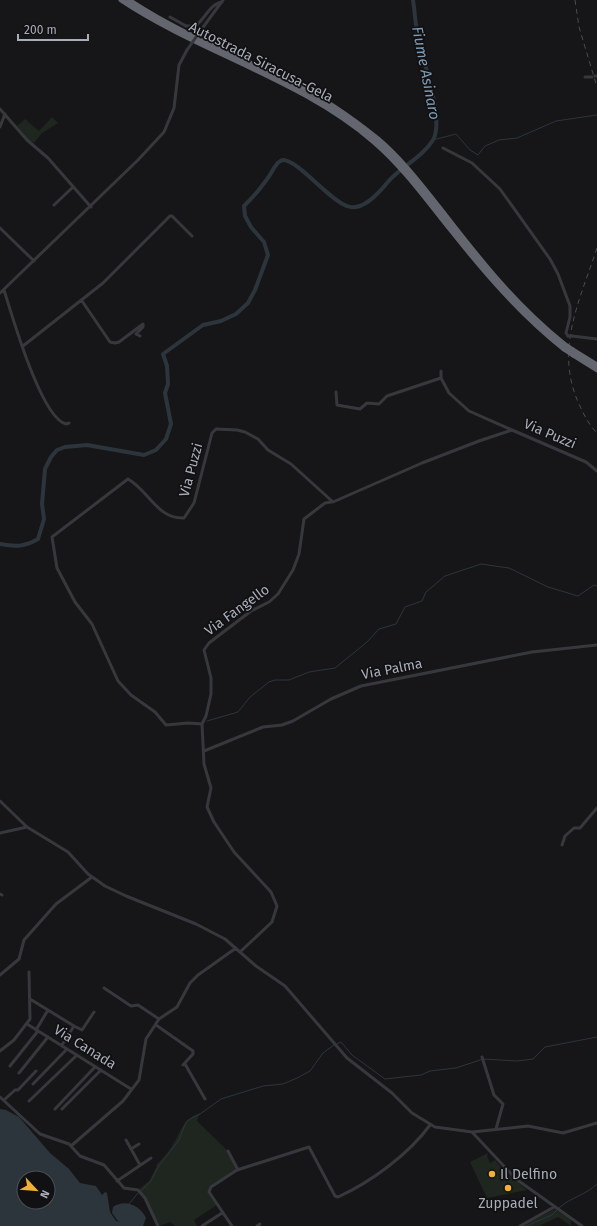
<svg xmlns="http://www.w3.org/2000/svg" width="597" height="1226" font-family="'Fira Sans',sans-serif">
<style>
.green{fill:#1e261f}
.water{fill:#2c353c;fill-rule:evenodd}
.lines{fill:none;stroke-linecap:round;stroke-linejoin:round}
.stream{stroke:#2c353c;stroke-width:1}
.river{stroke:#2c353c;stroke-width:4}
.minor{stroke:#37383d;stroke-width:3}
.highway{stroke:#63666e;stroke-width:5}
.rail{stroke:#4a4c52;stroke-width:1;stroke-dasharray:5 4;stroke-linecap:butt}
.minor-bridge{stroke:#37383d;stroke-width:3}
.highway-bridge{stroke:#63666e;stroke-width:5}
.poi-dot{fill:#f2b134;stroke:#111113;stroke-width:1.5}
.labels{text-anchor:middle;dominant-baseline:central;stroke-width:3.5;stroke-linejoin:round;paint-order:stroke}
.street-label{font-size:14px;fill:#a8adb8;stroke:#111113}
.poi-label{font-size:14px;fill:#a8adb8;stroke:#111113;text-anchor:start}
.water-label{font-size:15px;font-style:italic;fill:#7f9bb3;stroke:#111113}
</style>
<rect width="100%" height="100%" fill="#161618"/>
<path class="green" d="M52,117L58,123L42,133L34,143L27,139L17,126L25,119L39,131Z
M200,1113L197,1121L227,1150L236,1170L209,1189L217,1205L194,1220L197,1226H175L170,1222L160,1226L139,1189L149,1181L157,1166L156,1165C162,1159 168,1153 172,1146C182,1131 181,1120 200,1113Z
M488,1153L487,1156L490,1163L495,1160L504,1171L527,1190L487,1198L470,1162Z
M555,1209L571,1220V1226L558,1217L539,1226H522Z"/>
<path class="water" d="M0,1109L6,1110L19,1117L50,1153L69,1169L80,1183L96,1186L102,1195L105,1192L107,1193L110,1212L116,1221L121,1222L118,1221L112,1213L113,1207C125,1198 141,1206 146,1218L143,1226H0ZM24,1178H48V1202H24Z"/>
<g class="lines">
<path class="stream" d="M433,140L456,134L470,150L478,155L485,146L499,140L517,138L556,121L597,115
M207,721L238,712L250,697L269,682L275,680H289L309,672L335,668L367,642L379,629L396,624L405,607L422,601L426,592L445,576L481,564L509,568L548,587L578,596L594,585L597,586
M337,1044L341,1042L352,1055L385,1079L421,1075L430,1071L456,1068L483,1059L517,1061L533,1059L545,1047L597,1037
M141,1191L151,1181L158,1167L179,1140L186,1122L190,1119L200,1114L221,1099L263,1086L283,1084L297,1078L310,1071L323,1053L334,1045
M129,1204L138,1193
M559,1208C571,1197 586,1195 597,1184
M526,1226L552,1215L557,1210"/>
<path class="river" d="M0,544C15,547 25,547 38,539L44,519L42,504L45,469L51,457L57,450L65,447L87,445L144,455L156,450L166,439L171,424L165,393L168,384L167,366L163,354L203,325L221,321L236,314L248,303L255,290L268,255L264,242L251,227L245,216L244,206C256,194 266,183 274,168C277,164 278,161 283,160C298,160 329,200 347,206C362,212 378,194 387,183C400,167 422,158 433,140C445,120 422,60 418,36C415,24 415,12 413,0"/>
<path class="minor" d="M170,17L186,26H195C205,20 209,4 222,2
M201,30L223,0
M595,76H597
M585,77H592
M0,109L27,140L48,158L91,207
M0,127L5,114
M443,148L472,163L500,189L550,259L558,274L570,306V317L566,333L568,336
M54,205L73,187
M0,228L34,261
M4,290C12,315 41,418 66,424L69,423
M0,293L138,160L164,132L174,108L179,65L187,50
M82,301L110,342L115,343L119,342L143,324V327L136,334L140,336
M572,336L597,339
M23,346L103,283L170,216H172L192,236
M441,378V371
M336,392L337,405L360,409L367,403L379,404L387,396L441,378L449,393L469,411L512,430
M202,724L188,723L166,725L155,712L131,695L118,681L92,624L75,602L57,568L52,537L128,479C149,491 157,519 184,518L194,503L212,433L216,429L237,430L245,432L258,439L268,450L291,464L333,502L422,463L479,441L512,430L586,462L597,471
M204,751L263,727L282,725L293,721L331,699L361,686L532,652L597,645
M0,801L27,827L68,852L88,874L105,886L126,896L196,924L225,939L256,966L285,986L347,1058L392,1093L412,1113L435,1127L472,1132L516,1179L582,1226
M0,833L27,827
M562,845L565,836L574,828H580L597,808
M0,894L2,895
M240,952L272,922L277,906L271,892L234,852L214,822L207,807L211,788L204,764L202,724L206,716L211,694V678L204,650L209,643L251,611L269,602L278,594L293,570L299,554L304,519L325,503L331,502
M0,975L19,959L24,940L56,904L92,877
M104,988L131,1006L138,1005L159,1019
M30,999L74,1026L62,1045
M27,1024L131,1089
M156,1025L193,1051V1054L183,1065
M74,1026L82,1030L94,1012
M36,1030L48,1010
M0,1051L14,1040L30,1019L29,972
M482,1057L494,1095L503,1104L496,1129
M185,1064L205,1099
M10,1066L38,1031
M19,1073L48,1037
M33,1084L67,1049
M0,1097L40,1134L69,1144L80,1156L104,1165L124,1188L138,1190L145,1198L158,1226
M4,1100L15,1090H18L36,1071
M29,1101L77,1055
M55,1109L95,1067
M62,1109L101,1070
M472,1132L528,1126L563,1133L597,1123
M126,1140L140,1165
M71,1146L123,1101L139,1080L146,1039L159,1019L177,1007L190,983L198,975L236,948
M131,1149L139,1144
M228,1151L238,1170
M117,1181L151,1158
M202,1226L222,1213
M232,1226L209,1192L211,1187L237,1170L309,1147L335,1196L338,1197C371,1182 409,1154 430,1125
M257,1226L260,1224
M520,1226L554,1207"/>
<path class="highway" d="M121,0C202,54 300,78 374,142C403,167 426,199 450,229C485,273 520,314 564,349
M129,0C180,34 238,56 293,83C323,98 352,118 378,139C404,161 425,190 446,216C484,265 516,305 564,344
M573,350L597,365
M573,355L597,370"/>
<path class="rail" d="M575,0L579,27L597,87
M597,248C580,300 554,350 579,404C584,415 589,425 597,433"/>
<path class="minor-bridge" d="M187,50L201,30
M568,336H572"/>
<path class="highway-bridge" d="M564,344L573,350
M564,349L573,355"/>
</g>
<g class="poi-dot">
<circle cx="492" cy="1174" r="4"/>
<circle cx="508" cy="1188" r="4"/>
</g>
<g class="labels">
<g class="street-label">
<text transform="translate(261 62) rotate(27)">Autostrada Siracusa-Gela</text>
<text transform="translate(550 434) rotate(23)">Via Puzzi</text>
<text transform="translate(191 470) rotate(-75)">Via Puzzi</text>
<text transform="translate(237 610) rotate(-36)">Via Fangello</text>
<text transform="translate(392 669) rotate(-11)">Via Palma</text>
<text transform="translate(85 1047) rotate(32)">Via Canada</text>
</g>
<g class="poi-label">
<text x="500" y="1174">Il Delfino</text>
<text x="508" y="1203" text-anchor="middle">Zuppadel</text>
</g>
<g class="water-label">
<text transform="translate(426 73) rotate(79)">Fiume Asinaro</text>
</g>
</g>
<g transform="translate(36 1190) rotate(116)"><circle r="19" fill="#111113" stroke="#4d4f55"/>
<path d="M0-3L7 15L0 10L-7 15Z" fill="#f2b134"/>
<text y="-6" font-size="11" font-weight="bold" text-anchor="middle" fill="#a8adb8">N</text>
</g>
<path d="M18 34v6h70v-6" fill="none" stroke="#a8adb8" stroke-width="2"/>
<text x="24" y="34" font-size="12" fill="#a8adb8" stroke="#111113" stroke-width="3" paint-order="stroke">200 m</text>
</svg>
